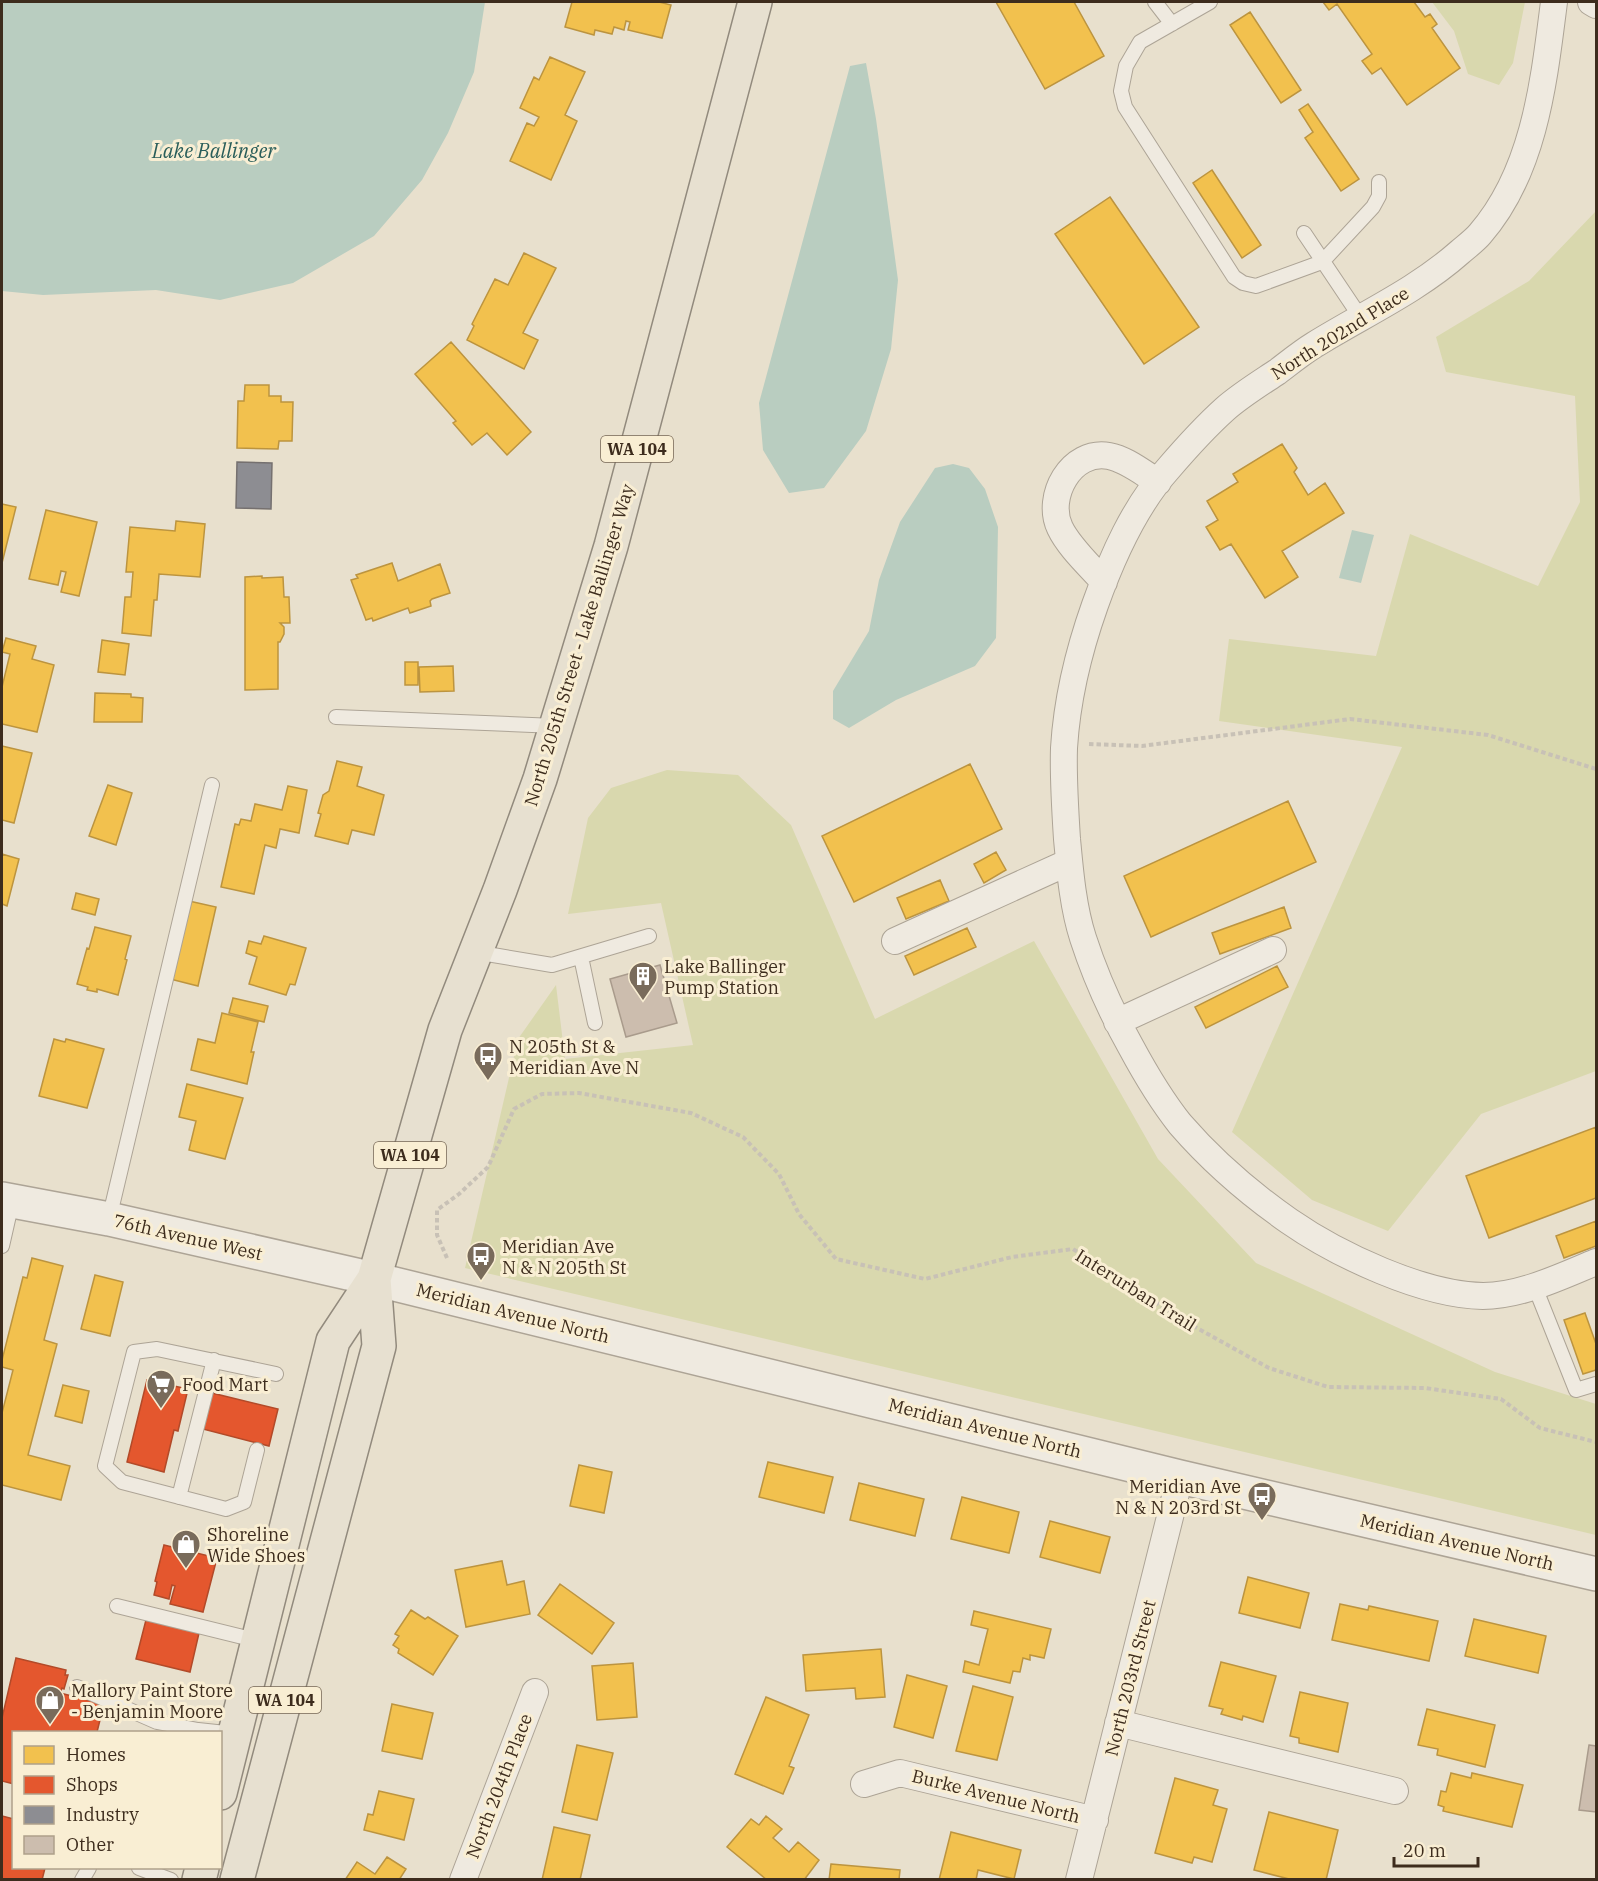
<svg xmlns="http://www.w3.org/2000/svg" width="1598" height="1881" font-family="'IBM Plex Serif',serif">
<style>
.green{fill:#d9d8ae}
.water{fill:#b9cdc0}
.homes{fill:#f2c14e;stroke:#bc943f;stroke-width:1.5}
.shops{fill:#e4572e;stroke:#b24a29;stroke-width:1.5}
.industry{fill:#8d8d92;stroke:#75706f;stroke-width:1.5}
.building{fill:#ccbdae;stroke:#a99b8c;stroke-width:1.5}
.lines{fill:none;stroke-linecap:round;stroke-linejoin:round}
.service-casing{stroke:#ada496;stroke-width:16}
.minor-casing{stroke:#ada496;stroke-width:28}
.tertiary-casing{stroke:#ada496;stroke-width:36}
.primary-casing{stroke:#928a7d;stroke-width:36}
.path{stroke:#c8c1b6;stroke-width:4;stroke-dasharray:4.5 3;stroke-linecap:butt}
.service{stroke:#efeae0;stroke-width:14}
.minor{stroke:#efeae0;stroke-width:26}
.tertiary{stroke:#efeae0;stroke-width:33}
.primary{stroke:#e7e0d0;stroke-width:33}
.labels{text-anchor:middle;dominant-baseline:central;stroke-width:6;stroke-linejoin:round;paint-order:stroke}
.shield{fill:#f9eed3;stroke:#756654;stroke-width:1.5}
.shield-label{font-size:16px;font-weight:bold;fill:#3d2c1d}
.street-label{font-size:18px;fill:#3d2c1d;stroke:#f9eed3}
.poi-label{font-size:18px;fill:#3d2c1d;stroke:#f9eed3;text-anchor:start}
.water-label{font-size:20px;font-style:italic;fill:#2a5e5a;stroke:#f9eed3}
</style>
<rect width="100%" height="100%" fill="#e8e0cd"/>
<path class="green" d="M1432,2H1525L1513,63L1499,85L1468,74L1454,31Z
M1596,211V1071L1481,1114L1388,1231L1312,1200L1232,1132L1402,747L1219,721L1229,639L1376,656L1410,534L1538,586L1580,502L1575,396L1446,372L1436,337L1529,281Z
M667,770L738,775L791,825L875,1019L1034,941L1158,1159L1256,1263L1495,1372L1596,1404V1535L465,1268L518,1039L556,985L565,1059L693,1045L661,903L568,914L588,818L611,788Z"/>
<path class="water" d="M2,2H485L474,72L448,133L422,180L374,236L293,283L220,300L156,290L43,295L2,291Z
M866,63L876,119L898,280L891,349L866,431L824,488L789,493L763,450L759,403L850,66Z
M953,464L969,468L985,489L998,527L996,638L975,666L896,700L849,728L833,719V691L869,631L879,580L900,522L935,468Z
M1352,530L1374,535L1361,583L1339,578Z"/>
<path class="homes" d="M572,2H659L671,5L662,38L628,30L630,22L626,21L624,30L614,27L612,34L595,30L594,35L565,27Z
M996,2H1074L1104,56L1045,89Z
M1323,2H1414L1425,17L1430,14L1437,24L1432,28L1460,68L1407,105L1381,68L1372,74L1362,61L1372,54L1337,4L1329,10Z
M1250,12L1301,90L1281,103L1230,25Z
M550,57L585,72L565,115L577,121L551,180L510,161L527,123L534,126L539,117L520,108L534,77L539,80Z
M1308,104L1359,179L1341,191L1305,138L1313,132L1299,110Z
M1212,170L1261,245L1242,258L1193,183Z
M1110,197L1199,327L1144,364L1055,234Z
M524,253L556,268L523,333L538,340L524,369L467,340L474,326L472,324L495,279L508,285Z
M451,342L531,432L507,455L487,433L472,445L453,423L456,421L415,374Z
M245,385H269V396H281V402H293L292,441H279L278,449L237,448L238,401H244Z
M1282,444L1297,468L1294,472L1308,495L1325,483L1344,513L1282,551L1298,577L1265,598L1231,544L1220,550L1206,527L1218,520L1207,501L1238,482L1233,474Z
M2,504L16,507L2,563Z
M46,510L97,522L79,596L61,592L66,572L61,571L58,585L29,579Z
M176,521L205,524L200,577L159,574L157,600H154L151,636L122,633L125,597H131L133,572H126L130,527L175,531Z
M392,563L398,581L440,564L450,593L432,599L430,601L431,606L410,613L408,608L373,621L372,618L366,620L351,580L358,578L356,575Z
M262,576V578L283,577L284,597H289L290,623H280L284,627V634L280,642H278V689L245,690V577Z
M6,638L36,646L32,659L54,665L37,732L2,724V687L10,654L2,652Z
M102,640L129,644L125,675L98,672Z
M405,662H418V685H405Z
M453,666L454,691L420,692L419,667Z
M95,693L131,694V697L143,698L142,722H94Z
M2,746L32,753L14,823L2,820Z
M337,761L362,767L357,786L384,795L374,835L352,830L348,844L315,836L321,814L318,813L323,795L329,791Z
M970,764L1002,829L854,902L822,836Z
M108,785L132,793L116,845L89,836Z
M288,786L307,790L299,833L280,829L276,848L265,845L254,894L221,887L235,824L239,825L241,819L251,821L255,804L282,810Z
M1288,801L1316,862L1151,937L1124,876Z
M996,852L1006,870L984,883L974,864Z
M2,854L19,859L7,906L2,904Z
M940,880L949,901L906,919L897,898Z
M76,893L99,899L95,915L72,909Z
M189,901L216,907L198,986L170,979Z
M1284,907L1291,928L1220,954L1212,933Z
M95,927L131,936L125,959L127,960L118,995L97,989V992L87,990L88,987L77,984L87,948L89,949Z
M967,928L976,947L914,975L905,956Z
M264,936L306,948L295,985L290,984L286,995L249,984L257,957L246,953L249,941L261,944Z
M1277,966L1288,987L1206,1028L1195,1007Z
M233,998L268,1006L264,1022L229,1013Z
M222,1013L258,1022L251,1052H254L247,1084L191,1070L198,1039L215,1043Z
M54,1039L65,1042L66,1039L104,1049L87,1108L39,1096Z
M187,1084L243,1098L225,1159L189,1150L196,1121L179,1117Z
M1596,1127V1198L1489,1238L1466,1176Z
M1596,1221V1246L1564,1258L1556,1236Z
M32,1258L63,1266L44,1340L57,1344L28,1455L70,1466L61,1500L2,1485V1413L13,1370L2,1367V1360L23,1277L27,1278Z
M95,1275L123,1282L110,1336L81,1329Z
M1585,1313L1596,1344V1370L1583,1374L1564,1320Z
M63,1385L89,1391L82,1423L55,1416Z
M768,1462L833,1477L824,1513L759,1497Z
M579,1465L612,1472L604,1513L570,1506Z
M859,1483L924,1499L915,1536L850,1520Z
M962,1497L1019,1512L1009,1553L951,1539Z
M1050,1521L1110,1537L1100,1573L1040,1557Z
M502,1561L507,1585L524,1581L530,1614L466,1627L455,1570Z
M1248,1577L1309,1593L1300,1628L1239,1613Z
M560,1584L614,1623L592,1654L538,1615Z
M1340,1604L1368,1610L1369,1606L1438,1621L1429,1661L1332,1640Z
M411,1610L425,1619L428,1617L458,1636L433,1675L398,1653L399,1649L393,1645L399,1636L395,1634Z
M974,1611L1051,1629L1044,1658L1030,1655V1660L1023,1658L1020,1672L1013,1671L1010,1683L963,1672L965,1661L979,1665L988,1629L971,1625Z
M1474,1619L1546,1636L1538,1673L1465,1656Z
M881,1649L885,1697L856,1699L855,1688L806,1691L803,1655Z
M1221,1662L1276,1676L1263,1722L1243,1716L1242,1720L1221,1714L1223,1709L1209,1706Z
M633,1663L637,1717L597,1720L592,1666Z
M907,1675L947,1686L933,1738L894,1727Z
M973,1686L1013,1697L997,1760L956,1751Z
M1300,1692L1348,1703L1338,1752L1299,1743V1738L1290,1736Z
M766,1697L809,1715L789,1766L794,1768L783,1794L735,1774Z
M392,1704L433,1713L422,1759L382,1751Z
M1427,1709L1495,1725L1485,1767L1437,1755L1438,1749L1418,1745Z
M577,1745L613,1753L597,1820L562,1812Z
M1451,1773L1471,1778L1472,1773L1523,1785L1512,1827L1443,1811L1444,1807L1438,1805L1441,1791L1446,1792Z
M1175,1778L1218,1790L1213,1805L1227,1809L1212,1862L1194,1857L1192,1863L1155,1853Z
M379,1791L414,1799L404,1840L364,1830L368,1814L373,1815Z
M1269,1812L1338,1830L1326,1880H1293L1254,1870Z
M766,1816L782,1829L773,1838L789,1852L798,1842L819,1860L804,1880H767L727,1847L751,1819L759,1825Z
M554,1827L590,1835L580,1880H542Z
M951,1832L1021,1850L1014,1879L978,1870L976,1880H939Z
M387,1857L406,1869L399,1880H345L357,1862L375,1874Z
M831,1864L900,1870L899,1880H829Z"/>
<path class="shops" d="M147,1380L188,1389L178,1431L174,1430L164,1472L127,1462Z
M212,1393L278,1409L269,1446L203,1429Z
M164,1545L217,1558L203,1612L170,1604L175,1586L172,1585L169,1599L154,1595L157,1582L155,1581Z
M146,1620L199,1633L190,1672L136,1659Z
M16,1658L66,1670L65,1675H68L64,1689L62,1688L60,1693L104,1704L97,1732H14V1784L2,1781V1718Z
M2,1816L14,1819V1868H45L42,1880H2Z"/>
<path class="industry" d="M237,462L272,463L271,509L236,508Z"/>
<path class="building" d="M660,965L677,1023L626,1037L610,979Z
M1589,1745L1596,1746V1812L1579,1810Z"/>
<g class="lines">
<g class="service-casing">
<path id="service" d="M1155,2L1172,24
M1210,2L1140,42L1126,66L1121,91L1125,107L1234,277L1243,283L1256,286L1322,262L1373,207L1379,196V182
M1304,233L1361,318
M336,717L556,726
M475,952L552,965L649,936
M581,957L595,1023
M109,1219L212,785
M2,1246L12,1202
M1535,1287L1576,1390L1596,1384
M257,1450L244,1502L226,1509L122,1482L105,1466L134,1352L157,1349L276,1374
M179,1497L214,1360
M117,1606L259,1641
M77,1687L157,1722L198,1730L235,1734
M139,1868L171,1880
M82,1880L89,1868"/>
</g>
<g class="minor-casing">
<path id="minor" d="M1554,2C1544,80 1535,171 1480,234C1475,240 1467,246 1460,252C1416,291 1364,314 1314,345C1301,353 1289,363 1277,372C1259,384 1241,395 1225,409C1205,427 1186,448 1168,469C1134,507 1112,557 1095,605C1079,650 1067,699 1064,748C1063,778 1065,808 1067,839C1070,871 1073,907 1083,938C1095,975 1112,1013 1131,1047C1145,1073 1161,1100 1180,1124C1212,1161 1249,1193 1289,1221C1338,1255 1423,1295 1483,1296C1521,1296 1562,1276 1596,1262
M1591,2L1596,5
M1104,582C1090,566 1069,547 1060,528C1045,497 1071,449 1109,456C1126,459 1143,473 1158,482
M895,941L1069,862
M1117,1022L1273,950
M1118,1723L1395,1791
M864,1784L900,1773L1095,1820
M463,1880L535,1692
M1079,1880L1180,1477"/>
</g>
<g class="tertiary-casing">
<path id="tertiary" d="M2,1199L109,1219L374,1279L1180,1477L1596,1574"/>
</g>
<g class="primary-casing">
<path id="primary" d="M220,1793L333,1341L374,1279L445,1030L500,890L540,779L611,546L755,2
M199,1880L202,1868
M237,1880L379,1346L374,1279"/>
</g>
<path class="path" d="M1089,744L1142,746L1350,719L1488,735L1596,769
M447,1258L437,1235V1210L459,1194L488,1167L514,1109L542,1094L579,1093L691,1113L743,1137L779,1174L799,1214L836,1259L925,1279L1012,1257L1073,1249L1188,1323L1269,1368L1328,1387L1425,1388L1501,1399L1540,1428L1596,1442"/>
<use href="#service" class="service"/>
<use href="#minor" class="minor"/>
<use href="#tertiary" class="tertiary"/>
<use href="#primary" class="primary"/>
</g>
<defs>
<g id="building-pin" transform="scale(1.5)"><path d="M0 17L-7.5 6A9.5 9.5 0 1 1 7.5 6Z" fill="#796b5b" stroke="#f9eed3"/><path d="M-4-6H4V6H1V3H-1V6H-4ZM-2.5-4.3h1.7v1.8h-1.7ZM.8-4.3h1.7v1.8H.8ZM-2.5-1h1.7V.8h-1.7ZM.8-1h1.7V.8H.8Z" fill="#fff"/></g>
<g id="bus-pin" transform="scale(1.5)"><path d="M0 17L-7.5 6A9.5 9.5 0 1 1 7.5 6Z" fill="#796b5b" stroke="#f9eed3"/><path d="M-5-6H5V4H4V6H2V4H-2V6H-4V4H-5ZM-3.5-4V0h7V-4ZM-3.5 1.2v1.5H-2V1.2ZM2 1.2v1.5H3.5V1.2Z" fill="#fff"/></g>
<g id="supermarket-pin" transform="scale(1.5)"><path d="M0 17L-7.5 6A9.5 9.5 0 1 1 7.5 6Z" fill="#796b5b" stroke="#f9eed3"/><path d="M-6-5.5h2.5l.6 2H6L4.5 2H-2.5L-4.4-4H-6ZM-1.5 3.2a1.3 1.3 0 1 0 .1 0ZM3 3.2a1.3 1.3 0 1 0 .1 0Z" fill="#fff"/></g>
<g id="shop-pin" transform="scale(1.5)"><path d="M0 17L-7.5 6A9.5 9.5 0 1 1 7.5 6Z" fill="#796b5b" stroke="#f9eed3"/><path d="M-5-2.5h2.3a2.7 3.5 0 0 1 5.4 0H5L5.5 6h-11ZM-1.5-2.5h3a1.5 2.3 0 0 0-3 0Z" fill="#fff"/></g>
</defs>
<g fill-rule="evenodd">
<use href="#building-pin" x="643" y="976"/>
<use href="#bus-pin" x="488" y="1056"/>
<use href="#bus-pin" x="481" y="1256"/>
<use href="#supermarket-pin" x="161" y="1384"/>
<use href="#bus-pin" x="1262" y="1496"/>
<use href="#shop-pin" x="186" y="1544"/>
<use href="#shop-pin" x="50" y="1700"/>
</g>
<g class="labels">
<g class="shield">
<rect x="601" y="436" width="72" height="26" rx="4.5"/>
<rect x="374" y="1142" width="72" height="26" rx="4.5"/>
<rect x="249" y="1687" width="72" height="26" rx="4.5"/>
</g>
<g class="shield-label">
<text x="637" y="449">WA 104</text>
<text x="410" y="1155">WA 104</text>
<text x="285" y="1700">WA 104</text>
</g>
<g class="street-label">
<text transform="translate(1340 333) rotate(-32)">North 202nd Place</text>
<text transform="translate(579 645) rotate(-73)">North 205th Street - Lake Ballinger Way</text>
<text transform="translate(188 1237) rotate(13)">76th Avenue West</text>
<text transform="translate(1136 1290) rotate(32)">Interurban Trail</text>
<text transform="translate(513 1313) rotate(14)">Meridian Avenue North</text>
<text transform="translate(985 1428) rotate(14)">Meridian Avenue North</text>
<text transform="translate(1457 1542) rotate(13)">Meridian Avenue North</text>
<text transform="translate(1130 1678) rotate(-76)">North 203rd Street</text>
<text transform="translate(499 1786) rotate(-69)">North 204th Place</text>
<text transform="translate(996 1796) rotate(14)">Burke Avenue North</text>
</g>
<g class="poi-label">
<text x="664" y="966">Lake Ballinger<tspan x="664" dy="21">Pump Station</tspan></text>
<text x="509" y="1046">N 205th St &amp;<tspan x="509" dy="21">Meridian Ave N</tspan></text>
<text x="502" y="1246">Meridian Ave<tspan x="502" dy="21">N &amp; N 205th St</tspan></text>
<text x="182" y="1384">Food Mart</text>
<text x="1241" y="1486" text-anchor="end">Meridian Ave<tspan x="1241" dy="21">N &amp; N 203rd St</tspan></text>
<text x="207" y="1534">Shoreline<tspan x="207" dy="21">Wide Shoes</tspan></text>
<text x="71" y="1690">Mallory Paint Store<tspan x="71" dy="21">- Benjamin Moore</tspan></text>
</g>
<g class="water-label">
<text x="214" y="150">Lake Ballinger</text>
</g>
</g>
<rect width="1598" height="1881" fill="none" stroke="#3d2c1d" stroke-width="6"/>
<rect x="12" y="1731" width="210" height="138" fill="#f9eed3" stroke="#aea08a" stroke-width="1.5"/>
<rect x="24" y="1746" width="30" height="18" fill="#f2c14e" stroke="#aea08a" stroke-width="1.5"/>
<text x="66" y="1761" font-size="18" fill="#3d2c1d">Homes</text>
<rect x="24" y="1776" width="30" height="18" fill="#e4572e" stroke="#aea08a" stroke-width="1.5"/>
<text x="66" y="1791" font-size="18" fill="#3d2c1d">Shops</text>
<rect x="24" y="1806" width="30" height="18" fill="#8d8d92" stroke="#aea08a" stroke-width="1.5"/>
<text x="66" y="1821" font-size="18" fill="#3d2c1d">Industry</text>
<rect x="24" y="1836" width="30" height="18" fill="#ccbdae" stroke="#aea08a" stroke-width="1.5"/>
<text x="66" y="1851" font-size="18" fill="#3d2c1d">Other</text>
<path d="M1394 1857v9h84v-9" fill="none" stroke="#3d2c1d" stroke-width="3"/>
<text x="1403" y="1857" font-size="18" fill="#3d2c1d" stroke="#f9eed3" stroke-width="4.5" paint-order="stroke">20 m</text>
</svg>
